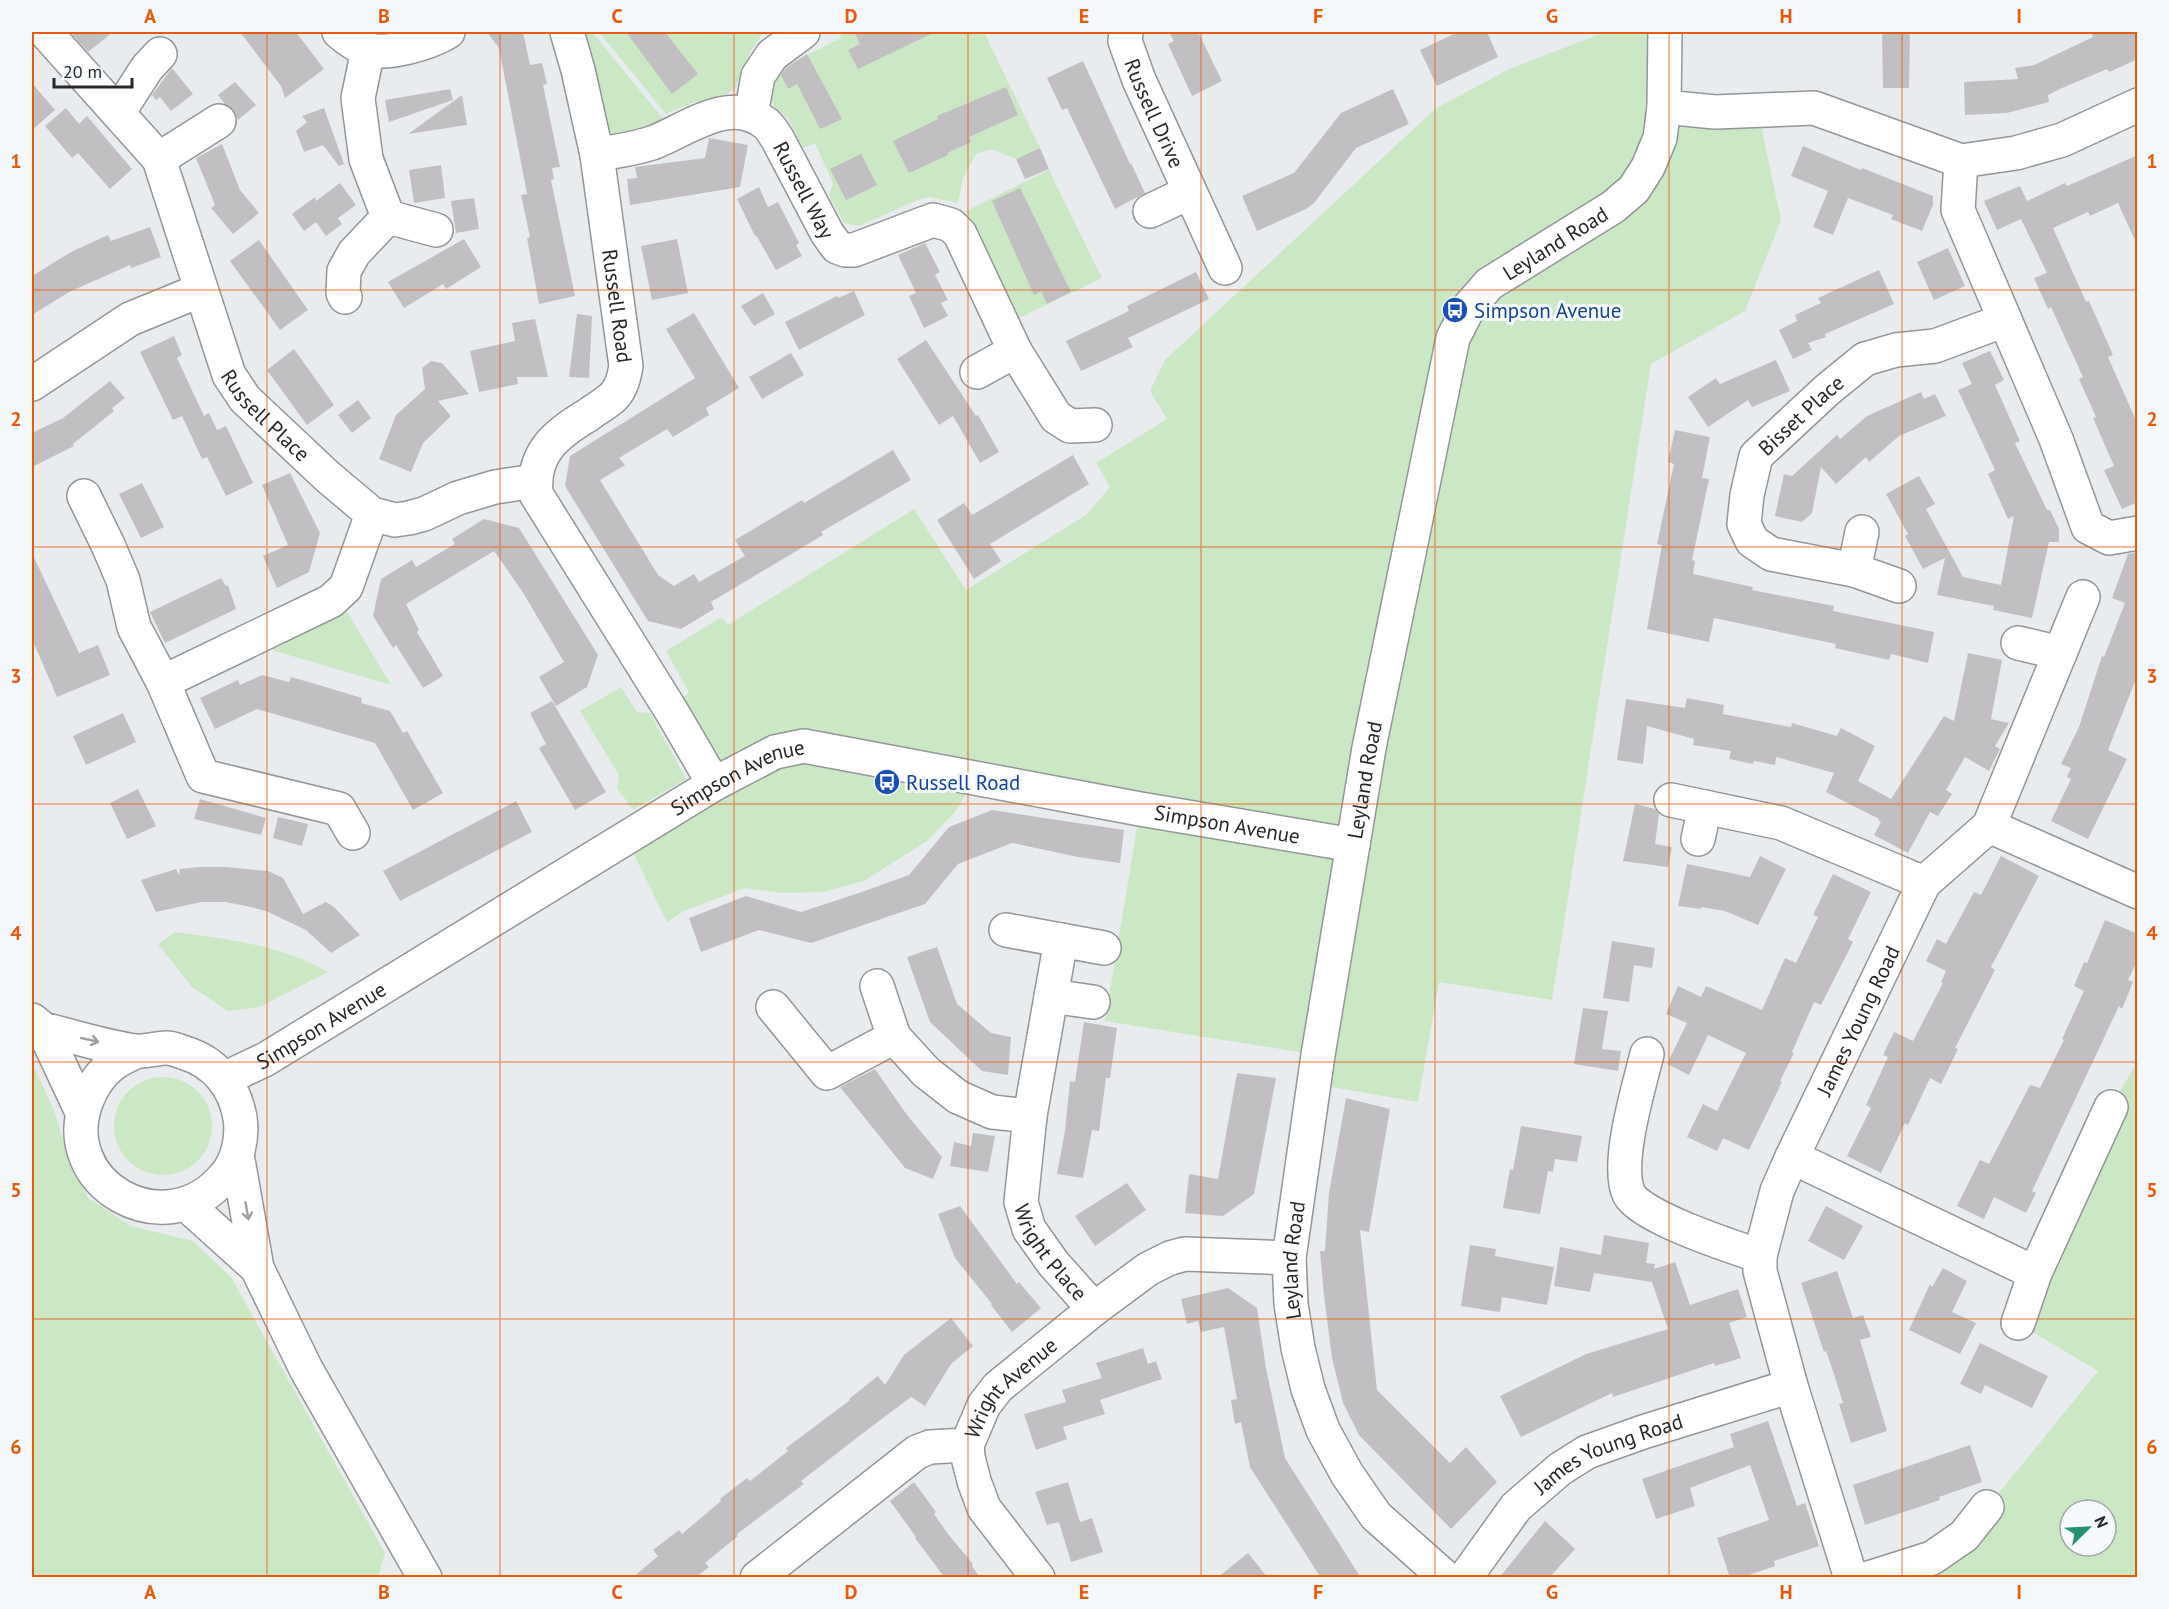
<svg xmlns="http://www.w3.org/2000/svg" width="2169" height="1609" font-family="'PT Sans',sans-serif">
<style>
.green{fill:#cae8c3;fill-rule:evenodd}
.building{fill:#c2bfc2}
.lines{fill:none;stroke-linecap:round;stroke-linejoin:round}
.minor-casing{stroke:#939698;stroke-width:36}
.major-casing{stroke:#939698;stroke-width:36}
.minor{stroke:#fff;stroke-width:33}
.major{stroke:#fff;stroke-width:33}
.oneway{stroke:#9d9e9e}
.grid{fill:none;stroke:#e8590c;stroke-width:1.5;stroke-opacity:0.55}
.labels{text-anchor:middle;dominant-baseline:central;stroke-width:6;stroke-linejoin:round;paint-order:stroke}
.street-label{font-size:21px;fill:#262727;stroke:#f6f9fb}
.transit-label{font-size:21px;fill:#164399;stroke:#f6f9fb;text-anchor:start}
.neatline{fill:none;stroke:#e8590c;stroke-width:2}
.grid-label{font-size:20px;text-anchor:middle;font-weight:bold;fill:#e8590c}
</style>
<rect width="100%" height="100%" fill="#e9ecee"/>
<path class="green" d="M567,32H592L674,132L597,155Z
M599,32H764L750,52L736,87L727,94L692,103L666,114Z
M840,32H984L1040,148L1016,159L992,149L976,154L963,178L958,203L929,197L918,200L859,226L844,223L829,195L833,183L815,143L803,148L788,118L775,108L772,100L778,70L841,38Z
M1605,32H1665V107L1758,111L1781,220L1745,311L1651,364L1552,1000L1439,982L1418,1102L1315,1084L1318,1055L1105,1021L1140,809L975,778L955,812L927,841L864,881L823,892L783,893L745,888L684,911L667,922L626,838L714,784L672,712L689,692L666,651L722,617L728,625L914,509L966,590L1086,515L1110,487L1096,463L1167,419L1150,391L1165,360L1435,109L1509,69Z
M1049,170L1102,278L1019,318L966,211Z
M337,595L391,685L275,651L255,639Z
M621,687L637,712L650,713L686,779L633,810L617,788L619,775L580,711Z
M175,932C228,939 281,945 328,972L259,1007L228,1011L192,987L158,944Z
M2137,1062V1577L1869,1578L1964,1536L2098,1371L2018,1323L2111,1107ZM2070,1510H2106V1546H2070Z
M32,1063L54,1110L66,1149L88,1198L131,1226L193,1241L231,1277L385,1553L378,1577H32Z
M114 1126a49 49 0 1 1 98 0a49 49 0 1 1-98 0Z"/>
<path class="building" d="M70,32H113L88,52Z
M240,32H296L324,69L285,98L281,86Z
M487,32H523L530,65L542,63L547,84L543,85L560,167L552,168L554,179L551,180L575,296L539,304L527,238L530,237L521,195L527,194L520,157L499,48Z
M626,32H665L698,74L672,94Z
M854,32H935L858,69L848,50L860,44Z
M1169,32H1198L1222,81L1192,96L1168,44L1174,41Z
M1458,32H1487L1498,57L1437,86L1420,50Z
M1882,32H1910L1909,88H1883Z
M2091,32H2138V59L2109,72L2107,69L2062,88L2048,95L2049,102L2007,113L1965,115L1964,82L2018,79L2015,68L2034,65L2093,37Z
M807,54L842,119L820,129L797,84L788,89L781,75L786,68Z
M1083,61L1130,164L1131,163L1145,193L1115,209L1067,108L1062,110L1047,78Z
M172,68L193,94L171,111L160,97L156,100L152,95Z
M235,82L256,105L238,120L234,111L224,103L218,95Z
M32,83L55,110L32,130Z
M1006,87L1018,115L969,137L971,142L947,153L948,155L909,173L893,141L938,119L937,116Z
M450,89L453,100L389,122L385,100Z
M1393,89L1409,124L1356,148L1314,203L1306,209L1257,231L1242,196L1294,173L1341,113Z
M462,95L467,125L408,134Z
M66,108L79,124L87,116L132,169L110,189L78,153L72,158L45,126Z
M324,108L344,164L339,166L323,145L304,152L296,131L307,122L302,116Z
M709,138L748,145L740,187L630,205L627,179L637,178L635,167L705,158Z
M222,144L240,190L259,213L233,234L211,208L215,205L196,158Z
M1803,146L1861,170L1862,168L1933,196V205L1922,231L1891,219L1893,215L1848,198L1833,235L1813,227L1828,191L1791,176Z
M1040,148L1049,169L1025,179L1016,159Z
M861,154L877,185L846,200L830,169Z
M2138,155V247L2118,203L2090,216L2088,212L2053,228L2086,302L2089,301L2113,355L2108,357L2138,425V502L2122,509L2104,470L2114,466L2093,418L2096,417L2079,379L2083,377L2051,307L2048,309L2034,278L2047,273L2021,219L1997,230L1984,201L2020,186L2027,201L2065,183L2067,186Z
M441,165L445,198L414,203L409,170Z
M340,183L356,205L338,218L342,224L326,236L316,222L304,231L292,214L315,197L316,201Z
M759,187L768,207L778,202L799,243L796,245L802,256L776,270L756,235L755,236L737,199Z
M1020,188L1071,292L1047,304L1041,291L1034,295L992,201Z
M474,198L479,229L456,233L451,201Z
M150,227L161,257L131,268L130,265L69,292L32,315V276L71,252L108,235L111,241Z
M464,239L481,267L446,289L443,284L404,308L388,282Z
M677,239L688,293L652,300L641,246Z
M259,240L308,310L280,330L230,261Z
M925,243L940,272L935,275L948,300L941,303L948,316L924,328L909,296L916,293L898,255Z
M1948,248L1965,286L1934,300L1917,262Z
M1879,270L1894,304L1825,334L1826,337L1808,343L1812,350L1793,359L1779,330L1797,321L1795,315L1821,303L1818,298Z
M1196,272L1209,299L1128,338L1133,347L1081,371L1066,341L1129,311L1127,306Z
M854,291L865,315L799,350L785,322L837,296L838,298Z
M763,293L775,314L754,326L741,306Z
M694,313L739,388L706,408L709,415L673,437L667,429L619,458L625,465L600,480L658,575L674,586L694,574L699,582L745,556L735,540L802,500L804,503L893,450L911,480L821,532L823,535L711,602L714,609L681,629L648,621L565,486L570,456L695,378L666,329Z
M577,314L592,316L589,378L569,377Z
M535,319L548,377H517L518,384L479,392L470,351L515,341L512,323Z
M174,336L182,355L177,358L204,416L209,413L217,430L226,426L253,483L226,496L207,457L202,459L182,416L173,420L140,352Z
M926,340L976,416L978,415L999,452L980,463L953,416L939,425L897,359Z
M294,349L334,405L307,425L267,370Z
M1990,351L2004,380L1995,385L2020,441L2015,443L2047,510H2050L2059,529V542H2049L2032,618L1993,610L1994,606L1937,595L1945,558L1923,569L1905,536L1908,534L1886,494L1919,476L1935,504L1926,509L1963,577L2001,585L2014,516L2008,519L1988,474L1995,470L1958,390L1972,384L1962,363Z
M791,353L804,375L762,399L749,377Z
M1776,360L1790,391L1752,407L1748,400L1708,427L1688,397L1716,378L1720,384Z
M431,361L442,363L469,394L438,401L451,416L423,443L411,472L379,459L396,415L425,389L422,368Z
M110,381L125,398L112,408L114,411L73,444L74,446L32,467V433L63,418Z
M1921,392L1924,399L1935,394L1946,416L1899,436L1869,462L1866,457L1836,484L1821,467L1812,513L1802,522L1775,516L1784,474L1792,476L1837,435L1840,439L1867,416Z
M358,400L371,418L352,433L338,415Z
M1675,430L1710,437L1702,478L1709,479L1692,560L1695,561L1693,574L1753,587L1752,590L1834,606L1833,611L1934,632L1928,663L1891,654L1889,660L1835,648L1836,644L1714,618L1709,642L1647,629L1662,545L1657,544L1674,464L1668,462Z
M1073,455L1089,484L990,544L1001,561L974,579L937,520L964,503L972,515Z
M290,473L320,533L309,572L277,588L263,556L288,545L262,485Z
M142,483L164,527L141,538L119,494Z
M484,519L519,528L598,655L587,687L556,706L539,677L564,662L522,591L494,551L406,604L419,630L417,632L443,676L423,688L396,645L393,648L373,616L381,579L412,560L416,567L455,544L452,539Z
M2138,552V674L2108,750L2127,759L2088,839L2051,821L2071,779L2067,777L2071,768L2061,764L2079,727L2102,656L2104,657L2125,603L2112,598L2128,554Z
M32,553L79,653L98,645L110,675L57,697L32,639Z
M221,578L226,586L228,585L236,609L165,643L150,612Z
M1968,653L2002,660L1991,719L2009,723L1995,746L2000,749L1989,771L1965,757L1946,790L1952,794L1938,816L1930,812L1908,853L1874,835L1881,822L1878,820L1879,819L1826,792L1834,773L1776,757L1775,765L1754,761L1753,764L1729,759L1731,751L1693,745L1694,739L1647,726L1643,764L1617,760L1626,699L1685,708L1687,698L1724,705L1723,714L1791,727L1792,723L1837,736L1841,728L1875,746L1858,781L1891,799L1944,716L1954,721Z
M262,675L289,682L291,677L319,685L362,698L361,703L390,711L403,733L407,731L443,793L413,810L375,743L257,709L215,729L200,698L238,680L240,685Z
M552,701L606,792L575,810L539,748L546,744L530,713Z
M123,713L136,742L86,765L73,736Z
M138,789L156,826L127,839L110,803Z
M200,799L266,818L261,835L194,819Z
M516,801L532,832L400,901L383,871Z
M1635,804L1655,809L1659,814L1655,844L1672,847L1668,867L1623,861Z
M992,810L1124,830L1120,863L1078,857L1012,843L958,864L925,904L811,943L759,930L701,952L689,918L746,896L801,912L859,893L909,875L949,827Z
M278,817L308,824L302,846L273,838Z
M1760,856L1786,869L1758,925L1725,911L1701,907V909L1678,906L1687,864L1750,877Z
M2001,856L2039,876L1991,967L1995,970L1955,1048L1958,1049L1941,1084L1930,1078L1908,1125L1905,1123L1881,1173L1847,1156L1871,1108L1866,1105L1888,1057L1883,1055L1894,1032L1913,1041L1943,983L1941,982L1946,971L1926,961L1937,939L1946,944L1974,892L1981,895Z
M199,867H225L268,871L283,878L303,914L326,902L334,907L360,935L331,953L306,930L266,911L246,906L225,902H201L156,912L141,880L176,869L179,875L180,869Z
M1833,874L1871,892L1848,939L1853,942L1821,1005L1814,1002L1792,1052L1794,1053L1780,1081L1782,1082L1749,1150L1723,1138L1717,1151L1687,1137L1703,1104L1717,1111L1746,1053L1708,1035L1689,1075L1667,1064L1687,1023L1666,1014L1678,986L1701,997L1706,986L1762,1010L1785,958L1796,963L1818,917L1813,915Z
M2105,920L2138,934V959L2128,980L2133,982L2122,1009L2119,1006L2032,1191L2036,1193L2026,1213L1994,1197L1984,1219L1957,1206L1980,1160L1989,1164L2030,1085L2040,1088L2064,1040L2062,1039L2084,991L2074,986L2084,962L2087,963Z
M1612,941L1655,948L1652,968L1634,965L1629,1002L1603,998Z
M937,947L957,1004L991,1033L1011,1037L1008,1075L982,1071L930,1022L907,957Z
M1583,1008L1608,1011L1602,1049L1621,1051L1618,1071L1574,1064Z
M1084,1022L1117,1028L1110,1078H1106L1099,1131L1092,1130L1083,1178L1057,1174L1065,1131L1070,1081L1075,1082Z
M875,1069L907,1115L942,1157L933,1179L905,1168L840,1087Z
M1237,1073L1276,1078L1254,1194L1223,1216L1185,1213L1189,1174L1218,1179Z
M1346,1098L1390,1109L1369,1232L1360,1230L1377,1390L1450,1463L1466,1447L1497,1482L1451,1529L1359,1435L1343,1403L1332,1358L1324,1296L1320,1251H1325L1329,1193Z
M1521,1126L1582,1136L1577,1162L1555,1159L1553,1172L1548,1171L1540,1214L1503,1208L1510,1169L1513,1170Z
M973,1133L995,1136L988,1172L950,1166L954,1142L971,1146Z
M1127,1183L1146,1210L1095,1246L1075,1216Z
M960,1206L1017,1284L1019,1282L1041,1308L1012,1332L991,1305L992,1304L955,1258L938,1214Z
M1826,1206L1863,1226L1844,1260L1808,1241Z
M1604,1235L1649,1243L1646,1263L1655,1264L1654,1269L1675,1262L1690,1305L1738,1289L1747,1317L1729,1323L1741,1358L1715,1366L1714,1363L1613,1397L1612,1393L1521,1437L1500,1396L1586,1354L1668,1329L1652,1282L1594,1273L1590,1292L1554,1286L1560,1247L1601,1255Z
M1470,1245L1496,1249L1495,1256L1554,1267L1547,1305L1502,1297L1500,1312L1461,1306Z
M1943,1268L1967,1281L1952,1312L1976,1323L1960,1354L1909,1330L1930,1284L1932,1287Z
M1837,1271L1853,1318L1863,1315L1871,1337L1860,1340L1887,1431L1851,1443L1839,1404L1843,1403L1834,1374L1826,1351L1824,1352L1801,1283Z
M1228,1288L1257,1308L1266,1368L1285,1458L1361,1578H1321L1250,1467L1241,1422L1235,1424L1233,1413L1231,1400L1237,1399L1224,1327L1201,1332L1198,1321L1187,1324L1181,1299Z
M951,1318L973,1346L951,1364L925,1406L911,1397L871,1427L801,1481L804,1484L737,1534L738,1536L705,1563L709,1567L695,1578H632L658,1556L653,1550L679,1530L682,1534L721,1501L720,1499L747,1478L750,1481L788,1451L786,1448L850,1400L849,1399L878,1376L885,1385L904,1355Z
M1980,1343L2048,1376L2032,1408L1985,1385L1981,1394L1960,1384Z
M1143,1348L1148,1364L1156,1361L1162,1379L1100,1400L1105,1414L1063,1427L1067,1439L1036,1450L1024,1414L1066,1402L1062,1390L1102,1378L1096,1363Z
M1768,1421L1797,1506L1805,1503L1819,1546L1774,1561L1775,1566L1741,1578H1730L1717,1538L1769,1520L1750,1465L1690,1488L1695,1506L1656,1519L1642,1479L1734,1447L1730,1434Z
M1970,1445L1982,1482L1939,1497L1940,1500L1865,1525L1853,1485Z
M914,1482L936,1512L934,1514L948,1534L973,1564L972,1566L980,1578H945L915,1538L916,1537L890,1501Z
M1068,1482L1080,1522L1092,1518L1103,1552L1071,1562L1059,1522L1047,1525L1035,1492Z
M1545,1521L1575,1549L1549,1578H1499Z
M1248,1553L1268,1578H1217Z"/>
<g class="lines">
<g class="minor-casing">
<g id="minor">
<path d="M339,32C347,39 356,46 367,49C387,56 430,43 448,32"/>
<path id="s1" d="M567,32L578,70L597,155L626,366C624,377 622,387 614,396C607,403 596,409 588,415C556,434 532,453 536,494L672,712L714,784"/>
<path id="s2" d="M1126,32L1125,41L1139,80L1225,268"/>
<path id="s3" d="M48,35L159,159L229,375L245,399L328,477L372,514L395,520L409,518L424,514L458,498L495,487L535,481"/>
<path d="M368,50L358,98L366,159L388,217L436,230"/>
<path d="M1664,107L1715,112L1814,108L1961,161L2016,153L2062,140L2138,105"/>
<path d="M118,113L147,68L160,54"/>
<path d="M751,115L758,76L772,55L803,32"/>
<path id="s4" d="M597,155C615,151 634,149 652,143C685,131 730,94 765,123C770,126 773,133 777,138L827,233L837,247L845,250H854L933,220L951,225L960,234L1015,351L1056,417L1070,426L1095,425"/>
<path d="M159,159L219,121"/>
<path d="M1961,161L1958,210L2056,439L2088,527L2109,538L2138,533"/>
<path d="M1150,211L1190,192"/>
<path d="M345,297L343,293L344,271L354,253L388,217"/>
<path d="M977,372L1015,351"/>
<path d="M32,384L130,319L201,290"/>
<path d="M84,496L108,545L123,580L134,627L163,682L203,776L339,809L353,833"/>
<path d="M1854,570L1862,532"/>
<path id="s5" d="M1899,586L1854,570L1771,554L1752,541L1744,524L1747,495L1756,456L1827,390L1865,359L1896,350L1935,346L2005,320"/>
<path d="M2018,643L2060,653"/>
<path d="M163,682L331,601L346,587L372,514"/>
<path d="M1671,800L1781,823L1924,883"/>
<path d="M1989,826L2138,892"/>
<path d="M1698,839L1705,807"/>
<path d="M1006,930L1104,948"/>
<path id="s6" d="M1061,940L1030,1116L1021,1202L1029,1229L1053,1263L1094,1309"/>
<path d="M877,986L894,1037L926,1072L958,1097L992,1112L1030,1116"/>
<path d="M1051,996L1093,1002"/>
<path d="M773,1007L827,1073L894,1037"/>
<path d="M1647,1054C1639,1087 1615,1164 1629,1194C1640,1217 1733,1247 1760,1256"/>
<path id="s7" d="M224,1079L266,1059L714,784L775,752L804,746L1140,809L1353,845"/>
<path d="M1792,1157L2035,1273L2111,1107"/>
<path d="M2018,1323L2035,1273"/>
<path id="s8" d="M1791,1386L1760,1271V1256L1777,1191L1792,1157L1924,883L1989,826L2083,597"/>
<path d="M967,1445L968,1457L974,1481L984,1508L1038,1578"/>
<path id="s9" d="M757,1578L917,1452L930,1447L967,1445L984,1405L998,1387L1094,1309L1148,1269L1170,1258L1185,1254L1289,1258"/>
<path id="s10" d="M1446,1578L1376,1516L1347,1474L1323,1430L1308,1389L1298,1348L1291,1304L1289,1258L1318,1055L1369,748L1453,338L1469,307L1489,284L1613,207L1634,189L1648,167L1660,138L1664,107L1665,32"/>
<path id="s11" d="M1465,1578L1516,1507L1560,1469L1587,1452L1643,1432L1791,1386L1851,1578"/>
<path d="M1869,1578L1932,1558L1964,1536L1987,1507"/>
</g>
</g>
<g class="major-casing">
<path id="major" d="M32,1020L43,1029L82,1112
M43,1029C72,1036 106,1047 136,1051C146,1052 157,1048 167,1048C173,1048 179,1051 185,1053C215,1062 235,1087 240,1118C243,1137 238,1162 224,1177C165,1247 54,1184 87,1100C92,1087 101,1073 113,1064C120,1059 129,1055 137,1051
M237,1154L257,1268L306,1369L425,1578
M186,1204L257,1268"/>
</g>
<use href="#minor" class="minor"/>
<use href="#major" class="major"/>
</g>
<defs><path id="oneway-shaft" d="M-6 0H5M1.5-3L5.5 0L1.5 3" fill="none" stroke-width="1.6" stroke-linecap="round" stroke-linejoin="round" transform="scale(1.5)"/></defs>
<g class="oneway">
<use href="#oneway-shaft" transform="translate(90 1040) rotate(13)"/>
<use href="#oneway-shaft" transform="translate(247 1211) rotate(80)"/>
</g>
<path class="grid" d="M267,32V1578M500,32V1578M734,32V1578M968,32V1578M1201,32V1578M1435,32V1578M1669,32V1578M1902,32V1578M32,290H2138M32,547H2138M32,804H2138M32,1062H2138M32,1319H2138"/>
<defs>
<g id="bus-disc" transform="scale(1.35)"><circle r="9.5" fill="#1a4fb4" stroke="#f6f9fb"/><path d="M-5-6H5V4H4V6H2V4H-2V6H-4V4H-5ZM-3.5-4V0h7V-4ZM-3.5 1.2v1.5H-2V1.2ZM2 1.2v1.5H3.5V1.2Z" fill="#fff"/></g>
</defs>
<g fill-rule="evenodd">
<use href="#bus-disc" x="1455" y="310"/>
<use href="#bus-disc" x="887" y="782"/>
</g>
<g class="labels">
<g class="street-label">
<text stroke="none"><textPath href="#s2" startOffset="87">Russell Drive</textPath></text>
<text stroke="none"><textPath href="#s4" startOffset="256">Russell Way</textPath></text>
<text stroke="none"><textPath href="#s10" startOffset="1449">Leyland Road</textPath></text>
<text stroke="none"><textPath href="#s1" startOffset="279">Russell Road</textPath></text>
<text stroke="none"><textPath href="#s3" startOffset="448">Russell Place</textPath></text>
<text stroke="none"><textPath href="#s5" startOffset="304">Bisset Place</textPath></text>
<text stroke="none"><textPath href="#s10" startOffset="855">Leyland Road</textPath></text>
<text stroke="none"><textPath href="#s7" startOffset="597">Simpson Avenue</textPath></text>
<text stroke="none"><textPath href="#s7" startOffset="1101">Simpson Avenue</textPath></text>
<text stroke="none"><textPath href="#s8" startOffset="390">James Young Road</textPath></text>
<text stroke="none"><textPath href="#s7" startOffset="111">Simpson Avenue</textPath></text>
<text stroke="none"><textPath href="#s6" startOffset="324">Wright Place</textPath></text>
<text stroke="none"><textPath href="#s10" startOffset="369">Leyland Road</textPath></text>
<text stroke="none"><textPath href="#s9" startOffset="328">Wright Avenue</textPath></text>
<text stroke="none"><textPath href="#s11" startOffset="196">James Young Road</textPath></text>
</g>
<g class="transit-label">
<text x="1474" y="310">Simpson Avenue</text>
<text x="906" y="782">Russell Road</text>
</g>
</g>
<rect width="2169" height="1609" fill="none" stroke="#f6f9fb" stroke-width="66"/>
<g transform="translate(2088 1528) rotate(66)"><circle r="28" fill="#f6f9fb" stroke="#a3a5a6" stroke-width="1.5"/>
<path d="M0-4.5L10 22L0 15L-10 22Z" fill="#239172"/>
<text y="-9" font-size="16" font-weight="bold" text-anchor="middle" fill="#262727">N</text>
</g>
<path d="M54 78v9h78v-9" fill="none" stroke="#262727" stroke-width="3"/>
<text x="63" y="78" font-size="18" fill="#262727" stroke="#f6f9fb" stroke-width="4.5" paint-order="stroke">20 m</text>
<rect x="33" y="33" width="2103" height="1543" class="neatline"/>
<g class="grid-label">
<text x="150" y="23">A</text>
<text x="384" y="23">B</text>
<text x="617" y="23">C</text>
<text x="851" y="23">D</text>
<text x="1084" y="23">E</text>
<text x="1318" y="23">F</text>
<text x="1552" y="23">G</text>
<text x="1786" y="23">H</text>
<text x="2019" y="23">I</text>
<text x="16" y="168">1</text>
<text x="2152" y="168">1</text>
<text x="16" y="426">2</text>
<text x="2152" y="426">2</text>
<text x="16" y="683">3</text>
<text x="2152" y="683">3</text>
<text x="16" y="940">4</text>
<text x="2152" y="940">4</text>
<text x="16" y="1197">5</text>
<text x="2152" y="1197">5</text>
<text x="16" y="1454">6</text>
<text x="2152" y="1454">6</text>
<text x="150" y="1599">A</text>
<text x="384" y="1599">B</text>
<text x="617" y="1599">C</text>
<text x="851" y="1599">D</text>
<text x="1084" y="1599">E</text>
<text x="1318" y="1599">F</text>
<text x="1552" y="1599">G</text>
<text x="1786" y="1599">H</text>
<text x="2019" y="1599">I</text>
</g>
</svg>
